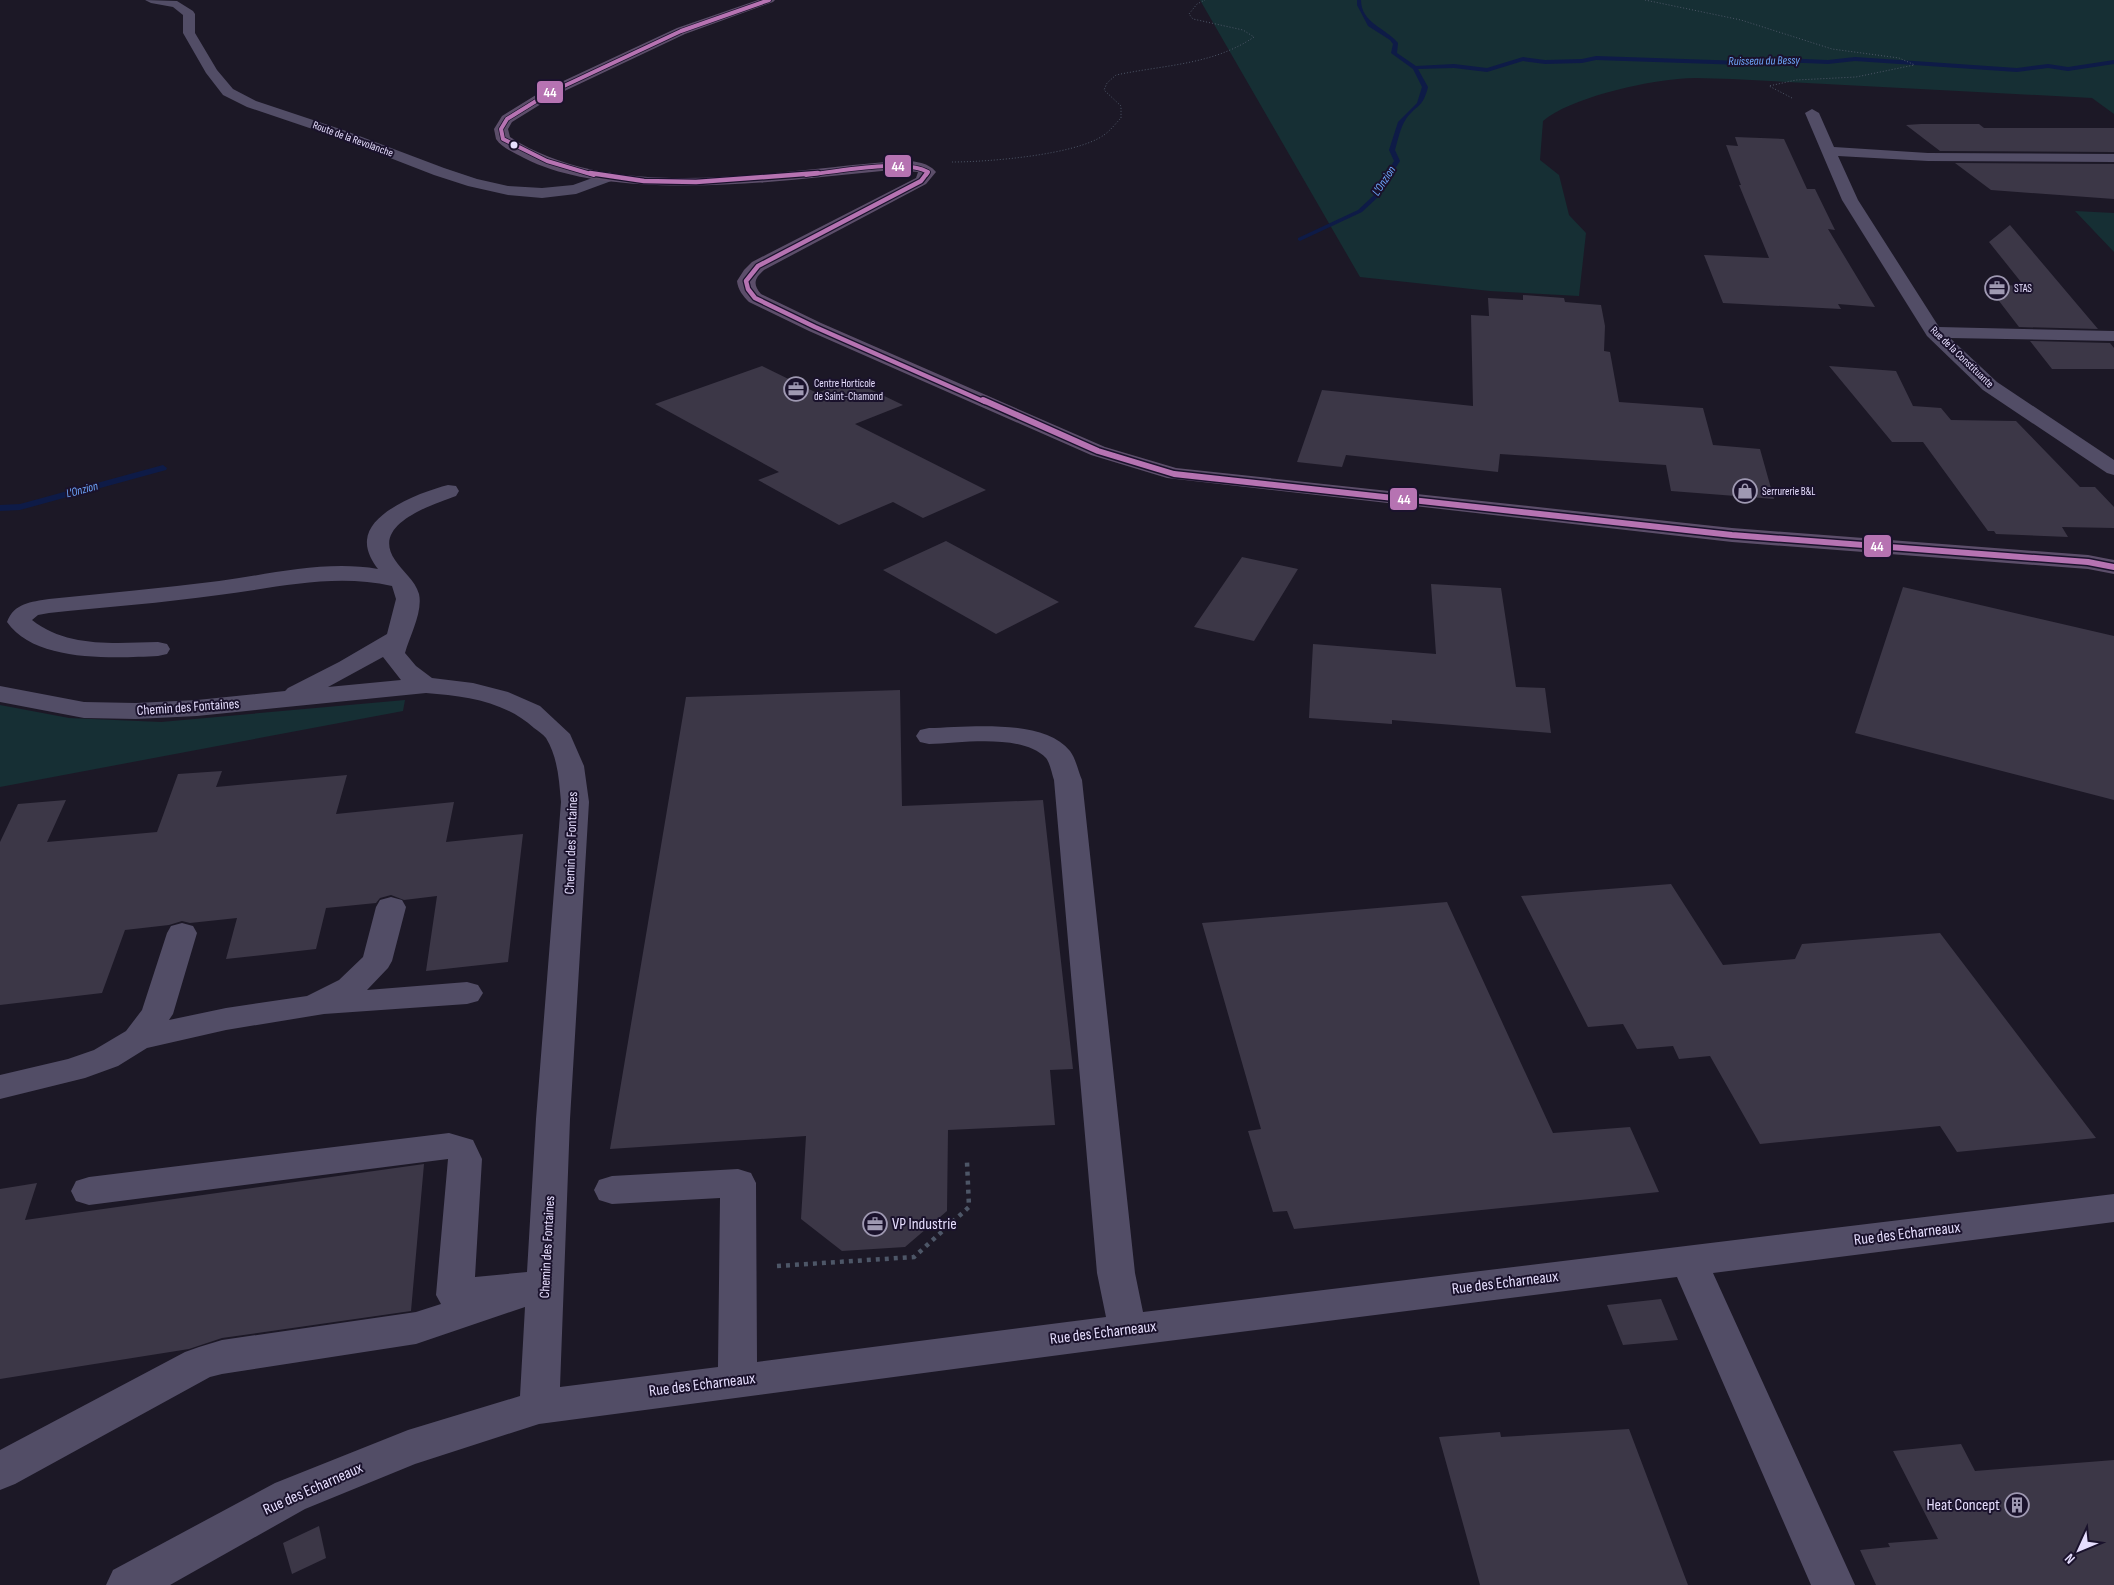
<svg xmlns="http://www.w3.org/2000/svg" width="2114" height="1585" font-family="'Sofia Sans Condensed',sans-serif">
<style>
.green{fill:#162f34}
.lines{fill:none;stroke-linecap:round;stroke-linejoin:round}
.stream{fill:#0e1b47;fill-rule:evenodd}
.building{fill:#3c3747}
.path-far1{stroke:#4d5667;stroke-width:1;stroke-dasharray:1 2;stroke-linecap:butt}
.path{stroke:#4d5667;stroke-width:4.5;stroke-dasharray:4 5;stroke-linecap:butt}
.minor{fill:#524d66;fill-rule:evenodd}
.major{fill:#5c4e6a;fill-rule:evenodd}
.bus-1-far2-casing{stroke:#1a122c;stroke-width:5.5}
.bus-1-far1-casing{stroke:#1a122c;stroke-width:7}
.bus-1-casing{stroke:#1a122c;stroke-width:9}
.bus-1-far2{stroke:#b673b2;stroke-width:4}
.bus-1-far1{stroke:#b673b2;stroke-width:4.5}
.bus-1{stroke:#b673b2;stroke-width:6}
.bus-dot{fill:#e6defe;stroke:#1a122c;stroke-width:2}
.labels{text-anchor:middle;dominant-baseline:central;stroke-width:4;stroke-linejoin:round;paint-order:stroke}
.far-street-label{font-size:11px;fill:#e6defe;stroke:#1a122c}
.far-poi-label{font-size:11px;fill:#e6defe;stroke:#1a122c;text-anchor:start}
.far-water-label{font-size:12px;font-style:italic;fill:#6ea7fc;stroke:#1a122c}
.street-label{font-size:14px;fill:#e6defe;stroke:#1a122c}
.near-poi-label{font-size:16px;fill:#e6defe;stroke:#1a122c;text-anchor:start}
.near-street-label{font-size:16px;fill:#e6defe;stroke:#1a122c}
.line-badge{stroke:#1a122c;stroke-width:2}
.badge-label{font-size:14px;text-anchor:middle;font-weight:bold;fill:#fff}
</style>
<rect width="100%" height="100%" fill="#1c1826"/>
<path class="green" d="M1200,0H2114V114L2092,98L1732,79C1714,79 1696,77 1678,79C1642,82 1570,98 1543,121L1540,160L1559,175L1569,215L1586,233L1579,296L1490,291L1360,277Z
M2075,211L2114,213V252Z
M405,700L403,711L0,787V705L69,718L161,722Z"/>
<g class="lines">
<path class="stream" d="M1357,0H1361C1361,23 1386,28 1398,43L1397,53L1416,66L1454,64L1487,68L1523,57L1545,60L1582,59L1596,56L1743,61L1781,58L1828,60L1855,57L2017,68L2048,64L2068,67L2114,60V64L2068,71L2048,68L2017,72L1855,61L1828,64L1781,62L1743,65L1596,60L1582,63L1545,64L1523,61L1487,72L1454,68L1418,69L1428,87C1423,108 1416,105 1406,119C1400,128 1398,140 1395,150L1400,161L1377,198L1362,212L1300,241L1298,240V238L1358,210L1373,196L1394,161L1389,150L1398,122L1417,103L1422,87L1413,69L1391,53L1393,44L1390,40L1368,26L1357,5Z
M163,465L167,468L166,470L20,510L0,511V505L20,504Z"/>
</g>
<path class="building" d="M1921,124H1979L1984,128H2114V152L1940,151L1906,125Z
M1735,137L1784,139L1807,189H1815L1835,230L1828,229L1875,307L1838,304L1841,309L1723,303L1704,255L1769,258L1739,185H1741L1726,145L1738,146Z
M1955,163L2114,164V199L1991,190Z
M2010,225L2098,329L2019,327L1986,284L2022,286L2019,282H2021L1989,242Z
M1523,295L1564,298L1565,302L1601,305L1605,326L1604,351L1610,352L1619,402L1703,408L1713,445L1760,449L1774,499L1671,491L1666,465L1500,454L1498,472L1346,455L1342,467L1297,462L1322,390L1473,406L1471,315L1489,316L1488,298L1523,300Z
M2030,341L2110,343L2114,348V369H2052Z
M762,366L817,393L851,380L903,405L855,424L986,490L923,518L893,502L839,525L758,480L779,472L655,404Z
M1829,366L1896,371L1913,406L1941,408L1951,420L2016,421L2080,487H2095L2114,507V528L2062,527L2068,537L1996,534L1994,531H1988L1923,442H1892Z
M946,541L1059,602L996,634L883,570Z
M1242,557L1298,569L1254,641L1194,627Z
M1431,584L1501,588L1516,687L1545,688L1551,733L1392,720V724L1309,718L1313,644L1436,654Z
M1903,587L2114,636V800L1855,733Z
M900,690L902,806L1043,800L1073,1069L1050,1070L1055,1125L948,1130L947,1211L905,1247L842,1251L801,1219L806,1136L610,1149L686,697Z
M222,771L216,787L347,775L336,814L454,802L446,842L523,834L508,962L426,971L437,896L404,900L391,895L380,898L376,903L326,908L316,949L226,959L237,918L190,923L182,921L169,925L125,930L102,993L0,1005V842L18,804L66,800L47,842L157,832L178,774Z
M1671,884L1723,965L1795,959L1802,944L1940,933L2096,1138L1957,1152L1940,1126L1760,1144L1710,1056L1679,1059L1673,1046L1637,1049L1623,1024L1588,1027L1521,896Z
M1447,902L1553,1133L1630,1127L1659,1192L1294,1229L1287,1211L1273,1212L1248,1131L1261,1129L1202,923Z
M424,1164L411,1311L222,1338L189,1349L0,1379V1189L37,1183L25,1220Z
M1661,1299L1678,1340L1623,1345L1607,1305Z
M1629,1429L1688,1585H1480L1439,1437L1500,1432L1501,1437Z
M1961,1444L1975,1471L2114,1460V1585H1876L1860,1550L1890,1547L1888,1543L1938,1539L1893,1451Z
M319,1526L326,1558L292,1574L283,1543Z"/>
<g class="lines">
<path class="path-far1" d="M1645,0L1741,20L1832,49L1899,58L1915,65
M1792,98L1769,86L1796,80L1856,77L1914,65
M952,162C988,162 1076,155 1104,135C1111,130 1116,123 1121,118V106L1104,90L1107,83L1116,75C1163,65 1213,65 1254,37L1243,30L1193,19L1189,14L1197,4L1205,0"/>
<path class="path" d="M777,1266L914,1257L969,1207L967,1162"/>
<path class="minor" d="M145,0L177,1L193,11L195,14V33L217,70L233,89L256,101L346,131L444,168L477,179L508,186L542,188L573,185L609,172L614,174L617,177L614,180L576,194L542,198L508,195L468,186L434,175L336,137L247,107L223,95L206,73L183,33V15L173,7L151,3Z
M1812,109L1819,113L1834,147L1928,153L2114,154V162L1928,161L1838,156L1858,200L1939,327L2114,331V341L1950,338L1997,382L2114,460V475L2107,473L1983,390L1927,336L1842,200L1805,113Z
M448,485L456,486L459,491L456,496C432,505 370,524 395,560C402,571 415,580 419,594C423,612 410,635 405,653L416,666L432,678L473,683L508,692L540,706L570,734L584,766L589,802L570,1119L560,1387L718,1367L720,1198L612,1204L599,1200L594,1190L599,1180L612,1176L738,1169L751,1173L756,1183L757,1362L1106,1317L1097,1273L1054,780C1052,774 1050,763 1046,758C1022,733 961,743 929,744L920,742L916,736L920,730L929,728C968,727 1043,718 1070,751C1076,759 1078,771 1082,780L1135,1273L1143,1312L2114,1194V1222L1713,1273L1855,1585H1811L1677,1277L1128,1346L539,1424L415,1464L305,1509L170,1585H106L113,1570L275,1483L408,1430L520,1396L525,1307L416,1344L222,1374L210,1377L15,1484L0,1490V1450L185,1352L199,1347L222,1340L416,1312L441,1304L436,1295L448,1159L89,1205L76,1201L71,1191L76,1181L89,1177L449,1133L473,1140L482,1159L475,1277L527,1272L536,1119L561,802C559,780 558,758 546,738C543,734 538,731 534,728C504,701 465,696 426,693L197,716L136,719L84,718L0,702V686L84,702L136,703L197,700L285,691L288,688L339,662L387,634L396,599L392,586C333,573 277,588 219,595C162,603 106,607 49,613L38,615L32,620C67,648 116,643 158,642L167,644L170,649L167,654L158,656C115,658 35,663 7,622C14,603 31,602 49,599C106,593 163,588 219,581C271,574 326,560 378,569C372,561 366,551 367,540C369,511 424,491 448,485ZM383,657L401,680L328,687Z
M391,897L402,900L406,907L392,961L388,968L367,990L467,982L478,985L483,993L478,1001L467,1004L324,1014L226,1030L147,1048L118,1066L85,1078L0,1099V1075L68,1059L94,1050L126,1031L142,1010L167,933L171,926L182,923L193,926L197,933L173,1014L169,1020L226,1008L307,996L339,980L363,957L376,907L380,900Z"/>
<path class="major" d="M758,0H775L773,2L685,34L554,96L512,122L508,129L510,137C616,206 780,169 899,161C912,161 927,161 936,172L926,184L764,270C755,278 752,284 761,294L821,323L1105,447L1176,468L1732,528L2088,555L2114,560V574L2088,569L1732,542L1167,478L1091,455L809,331L749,302C743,296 738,290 737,281L744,270L752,262L916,178L918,172L892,170C807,178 724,190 638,184C600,181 559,176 524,158C515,153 502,148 496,139L494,129L502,116L544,90L677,28Z"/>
<g class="bus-1-far2-casing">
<path id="bus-1-far2" d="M594,175L547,161L503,139L501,129L507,119L549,93L681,31L769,0
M806,175C834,172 905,158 928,172L926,175"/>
</g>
<g class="bus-1-far1-casing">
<path id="bus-1-far1" d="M590,173L644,181L696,182L818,173
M927,173L921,181L758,266L746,281L748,289L755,298L815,327L985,402"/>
</g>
<g class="bus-1-casing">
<path id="bus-1" d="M983,400L1098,451L1174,474L1732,535L2088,562L2114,567"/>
</g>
<use href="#bus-1-far2" class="bus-1-far2"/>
<use href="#bus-1-far1" class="bus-1-far1"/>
<use href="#bus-1" class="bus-1"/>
</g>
<defs>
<g id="office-ring" transform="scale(1.25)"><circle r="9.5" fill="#1a122c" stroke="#9f99b2" stroke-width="1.5"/><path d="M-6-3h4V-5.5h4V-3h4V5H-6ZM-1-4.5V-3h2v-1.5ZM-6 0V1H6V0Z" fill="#9f99b2"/></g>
<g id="shop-ring" transform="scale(1.25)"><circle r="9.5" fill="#1a122c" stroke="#9f99b2" stroke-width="1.5"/><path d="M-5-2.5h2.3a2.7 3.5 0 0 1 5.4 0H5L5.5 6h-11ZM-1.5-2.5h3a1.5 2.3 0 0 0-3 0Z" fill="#9f99b2"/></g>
<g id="building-ring" transform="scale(1.25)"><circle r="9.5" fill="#1a122c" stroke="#9f99b2" stroke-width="1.5"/><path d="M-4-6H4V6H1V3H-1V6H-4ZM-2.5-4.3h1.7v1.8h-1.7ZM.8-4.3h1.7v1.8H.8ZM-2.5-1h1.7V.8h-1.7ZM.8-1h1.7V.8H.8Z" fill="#9f99b2"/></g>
</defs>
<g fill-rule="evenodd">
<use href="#office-ring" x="1997" y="288"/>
<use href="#office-ring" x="796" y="389"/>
<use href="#shop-ring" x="1745" y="491"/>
<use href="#office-ring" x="875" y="1224"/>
<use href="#building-ring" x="2017" y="1505"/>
</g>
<circle class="bus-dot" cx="514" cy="145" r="4.5"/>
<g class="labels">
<g class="far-street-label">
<text transform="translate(353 139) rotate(20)">Route de la Revolanche</text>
<text transform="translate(1962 357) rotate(44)">Rue de la Constituante</text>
</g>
<g class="far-poi-label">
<text x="2014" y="288">STAS</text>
<text x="814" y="383">Centre Horticole<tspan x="814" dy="13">de Saint-Chamond</tspan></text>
<text x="1762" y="491">Serrurerie B&amp;L</text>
</g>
<g class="far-water-label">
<text transform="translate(1764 61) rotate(-1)">Ruisseau du Bessy</text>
<text transform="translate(1384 181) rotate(-57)">L'Onzion</text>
<text transform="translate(82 490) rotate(-15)">L'Onzion</text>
</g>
<g class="street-label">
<text transform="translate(188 707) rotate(-4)">Chemin des Fontaines</text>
<text transform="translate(571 843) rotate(-88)">Chemin des Fontaines</text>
<text transform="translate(547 1247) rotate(-87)">Chemin des Fontaines</text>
</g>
<g class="near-poi-label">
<text x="892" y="1224">VP Industrie</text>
<text x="2000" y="1505" text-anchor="end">Heat Concept</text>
</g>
<g class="near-street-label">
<text transform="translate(1907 1234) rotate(-7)">Rue des Echarneaux</text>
<text transform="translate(1505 1283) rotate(-7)">Rue des Echarneaux</text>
<text transform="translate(1103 1333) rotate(-7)">Rue des Echarneaux</text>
<text transform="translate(702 1385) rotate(-7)">Rue des Echarneaux</text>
<text transform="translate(313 1489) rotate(-24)">Rue des Echarneaux</text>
</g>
</g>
<g class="line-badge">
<rect x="536" y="80" width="28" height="24" rx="5" fill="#b673b2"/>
<rect x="884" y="154" width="28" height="24" rx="5" fill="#b673b2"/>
<rect x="1389" y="487" width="29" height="24" rx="5" fill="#b673b2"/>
<rect x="1863" y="534" width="29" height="24" rx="5" fill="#b673b2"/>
</g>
<g class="badge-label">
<text x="550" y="97">44</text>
<text x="898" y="171">44</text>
<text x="1404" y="504">44</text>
<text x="1877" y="551">44</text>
</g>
<g transform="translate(2079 1550) rotate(226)" stroke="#1a122c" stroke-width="4" paint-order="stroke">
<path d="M0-4L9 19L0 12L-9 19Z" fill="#e6defe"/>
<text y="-8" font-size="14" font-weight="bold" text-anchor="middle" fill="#e6defe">N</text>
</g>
</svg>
